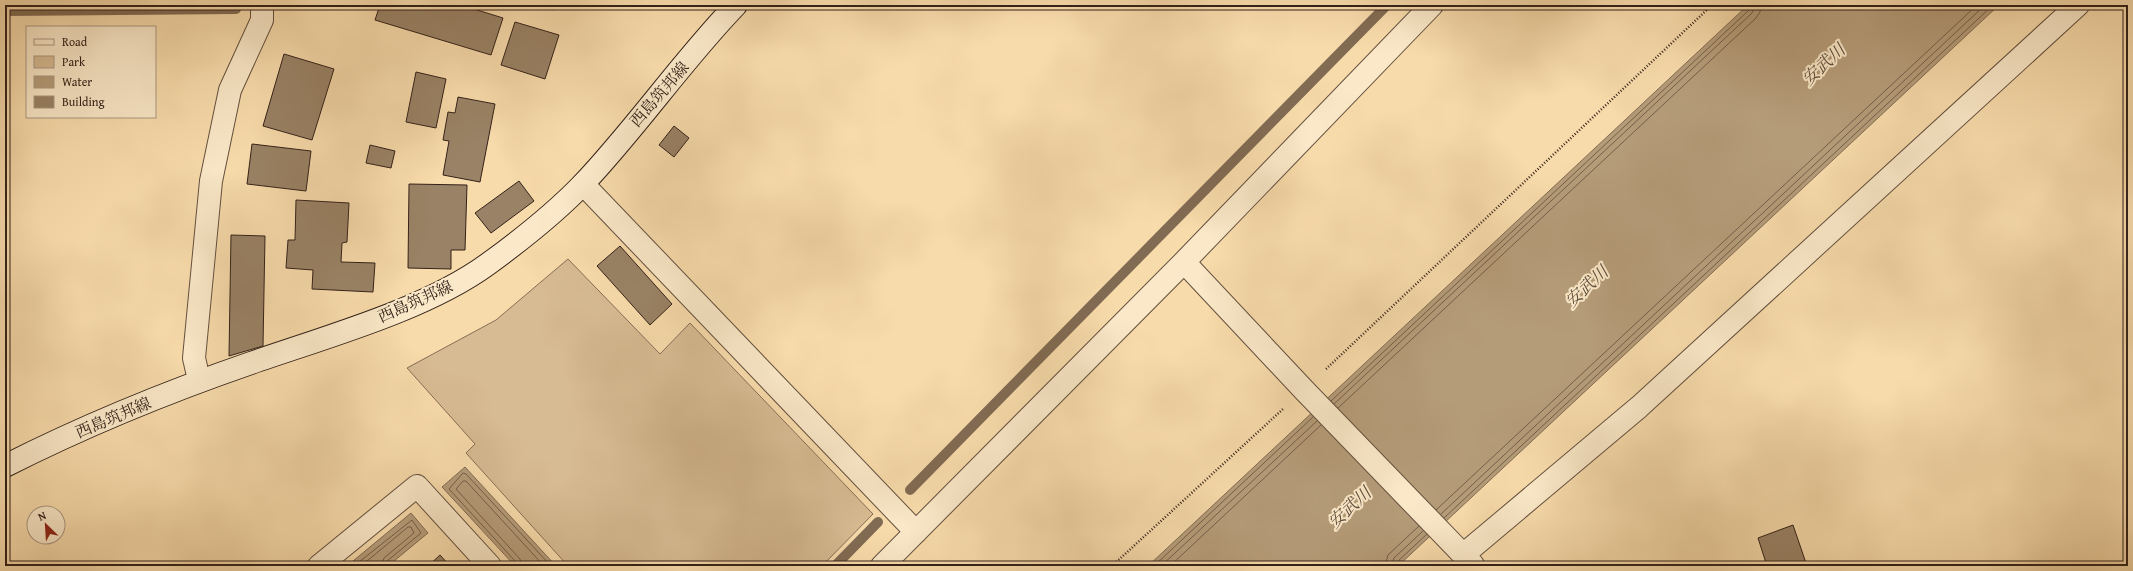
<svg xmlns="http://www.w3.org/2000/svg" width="2133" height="571" font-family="'Gentium Book Plus','Noto Serif JP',serif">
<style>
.green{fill:#d7bb92;stroke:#856e56}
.water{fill:#b59c79;stroke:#816b53}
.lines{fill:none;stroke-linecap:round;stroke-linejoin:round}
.shore{stroke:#745e49;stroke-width:1}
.stream{stroke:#816b53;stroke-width:10}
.building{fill:#998265;stroke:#332119}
.minor-casing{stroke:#64503e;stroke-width:24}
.secondary-casing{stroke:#332119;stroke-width:24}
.path{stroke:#332119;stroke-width:2.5;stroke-dasharray:1 2;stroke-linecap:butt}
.minor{stroke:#fae8c8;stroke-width:22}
.secondary{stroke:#fae8c8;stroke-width:22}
.labels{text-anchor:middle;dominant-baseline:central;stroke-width:4;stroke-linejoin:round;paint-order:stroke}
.street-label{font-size:16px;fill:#332119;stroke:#fae8c8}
.water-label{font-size:17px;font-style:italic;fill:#604c3b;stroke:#fae8c8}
</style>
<rect width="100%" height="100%" fill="#f8dbab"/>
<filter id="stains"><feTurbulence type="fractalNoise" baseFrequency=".005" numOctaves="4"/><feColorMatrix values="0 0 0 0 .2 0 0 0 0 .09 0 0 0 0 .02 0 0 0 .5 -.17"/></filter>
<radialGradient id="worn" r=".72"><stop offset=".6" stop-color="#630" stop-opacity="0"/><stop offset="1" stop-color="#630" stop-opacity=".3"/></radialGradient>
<path class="green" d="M568,259L660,354L690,323L873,514L822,566H568L466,453L475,444L407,368L496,320Z"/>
<path class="water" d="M1748,5H1999L1398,566H1148Z
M465,467L556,566H515L442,487Z
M411,513L428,533L388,566H347Z"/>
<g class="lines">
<path class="shore" d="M1331,401L1749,10L1750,5
M1334,404L1752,13L1755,5
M1338,408L1756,18L1760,12L1761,5
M1436,510L1977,5
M1441,514L1985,5
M1444,518L1993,5
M354,566L412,520L421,533L387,561L386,566
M361,566L408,527H411L414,533L384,558L381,566
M517,566L516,562L449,489L463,473L466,474L551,566
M522,566L520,559L456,489L463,481H466L544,566
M1154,566L1313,417
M1161,566L1317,421
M1170,566L1321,425
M1385,566L1388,555L1419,526
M1391,566L1394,558L1423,531
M1396,566L1397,562L1427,534"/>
<path class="stream" d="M5,11L236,9
M910,490L1387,5
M835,566L878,522"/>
</g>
<path class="building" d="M380,5H461L503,18L491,55L375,20Z
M543,5H556L554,10Z
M515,22L559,35L545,79L501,65Z
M284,54L334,69L312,140L263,126Z
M416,72L446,79L436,128L406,122Z
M458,97L495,104L480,182L443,175L449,141L443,140L448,112L455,113Z
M674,126L689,138L674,157L659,145Z
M252,144L311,151L306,191L247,184Z
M370,145L395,151L391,168L366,163Z
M519,181L534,201L491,233L475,213Z
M409,184L467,185L465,250H451V269L408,268Z
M296,200L349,203L347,242L342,243L341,262L375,263L373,292L312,289L313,270L286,268L288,240H295Z
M231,235L265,236L263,346L229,356Z
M620,246L672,304L650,325L597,266Z
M1793,525L1807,566H1767L1758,538Z
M440,555L450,566H428Z"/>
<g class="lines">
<g class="minor-casing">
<path id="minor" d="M583,184L916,532
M1184,262L1304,390L1473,565
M199,380L194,358L211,181L230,90L262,20V5
M1463,555L1639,407L2078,5
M319,566L417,486L490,566
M882,566L1184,262L1432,5"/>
</g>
<g class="secondary-casing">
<path id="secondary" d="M5,466C84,426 167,392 251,363C325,337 425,310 488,264C521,240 555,213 583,184C637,127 682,61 736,5"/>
</g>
<path class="path" d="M1326,369L1712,5
M1112,566L1283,409"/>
<use href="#minor" class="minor"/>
<use href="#secondary" class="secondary"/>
</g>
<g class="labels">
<g class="street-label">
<text transform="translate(659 94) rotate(-49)">西島筑邦線</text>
<text transform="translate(415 301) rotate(-24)">西島筑邦線</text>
<text transform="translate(113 417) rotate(-23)">西島筑邦線</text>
</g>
<g class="water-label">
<text transform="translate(1823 64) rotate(-43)">安武川</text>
<text transform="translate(1586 286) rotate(-43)">安武川</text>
<text transform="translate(1349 507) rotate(-43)">安武川</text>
</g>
</g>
<rect width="2133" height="571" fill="none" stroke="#f8dbab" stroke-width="20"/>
<rect x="6" y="6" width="2121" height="559" fill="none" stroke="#332119" stroke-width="2"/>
<rect x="10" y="10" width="2113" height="551" fill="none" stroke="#332119"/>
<rect x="26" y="26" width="130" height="92" fill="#fae8c8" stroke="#aa9882"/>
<rect x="34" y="39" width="20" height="6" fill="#fae8c8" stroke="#aa9882"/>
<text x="62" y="46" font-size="12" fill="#332119">Road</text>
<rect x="34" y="56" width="20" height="12" fill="#d7bb92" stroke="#aa9882"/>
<text x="62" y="66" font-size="12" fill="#332119">Park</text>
<rect x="34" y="76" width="20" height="12" fill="#b59c79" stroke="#aa9882"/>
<text x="62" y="86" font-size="12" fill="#332119">Water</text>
<rect x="34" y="96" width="20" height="12" fill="#998265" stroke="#aa9882"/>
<text x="62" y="106" font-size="12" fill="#332119">Building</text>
<g transform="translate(46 525) rotate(335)"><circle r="19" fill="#fae8c8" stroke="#aa9882"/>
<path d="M0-3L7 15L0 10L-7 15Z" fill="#8f2418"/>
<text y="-6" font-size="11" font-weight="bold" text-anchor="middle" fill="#332119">N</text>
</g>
<rect width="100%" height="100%" filter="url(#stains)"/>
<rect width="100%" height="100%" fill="url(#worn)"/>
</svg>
